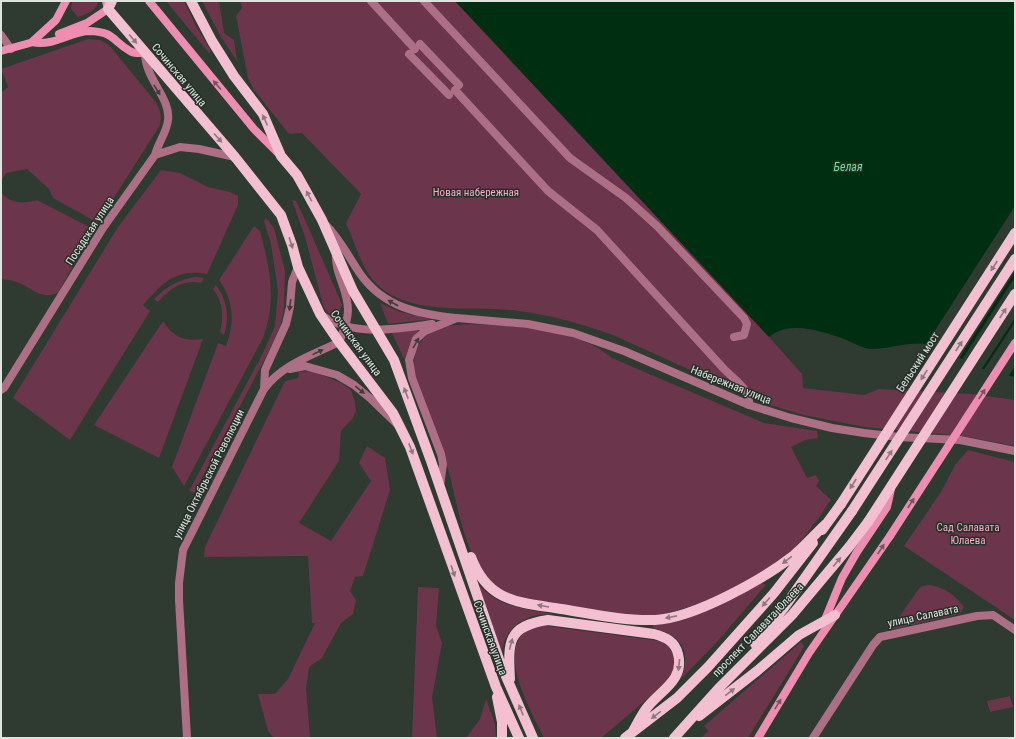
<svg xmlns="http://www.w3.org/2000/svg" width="1016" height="739" font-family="'Roboto Condensed',sans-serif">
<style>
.green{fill:#6b354b}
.water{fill:#002e10}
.pier{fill:#2f3a31}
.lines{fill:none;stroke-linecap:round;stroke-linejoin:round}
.pedestrian{stroke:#ac6f86;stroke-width:8}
.minor{stroke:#ac6f86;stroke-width:8}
.tertiary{stroke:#ac6f86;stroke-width:8}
.secondary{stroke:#ed8db2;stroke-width:8}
.primary{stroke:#f3c0d2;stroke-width:10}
.secondary-bridge{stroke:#ed8db2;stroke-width:8}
.primary-bridge{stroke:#f3c0d2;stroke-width:10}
.oneway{fill:#8c787d}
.oneway2{fill:#75555f}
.oneway3{fill:#403d3b}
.labels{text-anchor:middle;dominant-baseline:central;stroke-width:3;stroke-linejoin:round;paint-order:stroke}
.street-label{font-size:11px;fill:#dde4de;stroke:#253028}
.park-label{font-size:11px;fill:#f5acc6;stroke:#253028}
.water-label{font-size:12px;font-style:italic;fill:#6edd8c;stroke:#253028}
</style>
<rect width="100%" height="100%" fill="#2f3a31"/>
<path class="green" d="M72,1H97L98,4C94,11 86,15 78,17L71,9Z
M166,1H184L196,26L211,51L209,53Z
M202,1H219L224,33L234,40L237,61L221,37Z
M240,1H455L769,337L802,374L803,388L864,395L879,389L972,394L1015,400V446L962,436L864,427L804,415L763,403L613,335C582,324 551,315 519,311C478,305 420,316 385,291C362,275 357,247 346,223L361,194L302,133L289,134L254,90L248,78L236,16L242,8Z
M88,39L100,40L109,45L155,101C160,109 162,115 160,125L98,223L53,198L49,189L27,169L6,173L1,181V93L8,87L1,69Z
M161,170L180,173L208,187L230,192L238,196V205L207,274C176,268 162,283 143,305L150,311L70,440L13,398L118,227Z
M1,192C11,204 22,204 37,200L93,229L58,293C39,300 33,288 17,282C12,280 6,280 1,279Z
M292,200L296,201L302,213L338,295L342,305L339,314C330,316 327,313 323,305L305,237Z
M266,218L274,228L285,271L284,309L280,327L267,355L194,493L189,491L263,353L275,326L278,291L271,244L264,221Z
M254,226L260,231C270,270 277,299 263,338L184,486L172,467L218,343L226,346C235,323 234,301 219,280Z
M196,277L204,278L201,283C183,279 170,289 158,302L154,299C166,287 179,279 196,277Z
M216,285C227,300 230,317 224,335L220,332C224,317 223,302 213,289Z
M380,303L400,312L432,319L388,324Z
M163,321C173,337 184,342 203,339L159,458L94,425Z
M472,324C509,326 562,328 594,346C601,349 606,354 612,358L764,423L817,431L818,438L805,440L791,447L807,478L816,475L819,481L816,486L831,500C819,517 807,535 793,550C771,574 687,614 654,615C624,616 593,610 563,605C545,602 505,598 493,585C462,555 458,501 446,462C439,440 431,419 423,398C420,390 416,381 414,372C413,363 415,353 419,345C429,325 453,325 472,324Z
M419,329L404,359L392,333Z
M313,371L341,383L351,390L355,402L356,411L353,418L341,431L339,461L299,523L331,541L371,481L359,463L367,446L385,458L390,490L363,576L355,577L350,591L356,600L353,614L341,623L322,658L309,667L306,689L310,738H274L268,731L258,694H275L288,679L315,623H312L308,556L204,557L205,547L285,381L298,378L299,372Z
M968,450L1015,462V620L904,546L941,492L955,465Z
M762,583L766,585L764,587L718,641L681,679C692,651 681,635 653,628V625C695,621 726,602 762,583Z
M479,585C500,608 524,608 552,614V615C527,612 504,627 502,653Z
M930,585C945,588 954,594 964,607L960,614L890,630L918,590L922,586Z
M418,587L439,588L436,626L442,643L432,697L437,738H412Z
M547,626L652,640L663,642L669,646L673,653L675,667L666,683L601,738H544C532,713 492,645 532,628C537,626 543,626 547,626Z
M801,642L804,646L802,650L748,738H701L708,731L704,726Z
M1010,696L1013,707L990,712L987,701Z
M486,699L495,724L496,738H466L480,719Z"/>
<path class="water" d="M455,1H1015V377C1003,374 991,372 980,368C964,362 949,349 933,345C911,340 892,349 870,349C862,348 852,342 844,339C822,331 789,320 769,337Z"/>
<path class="pier" d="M1015,206V271L958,360L934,348L925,346Z
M1015,277V318L981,370L961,361Z
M1015,322V366L1008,377L983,371Z"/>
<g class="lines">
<path class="pedestrian" d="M371,1L415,49
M424,1L570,158L626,198L657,226L744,318L747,324L744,335L734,337
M420,44L459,85
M409,54L449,95
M455,90L548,191L597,230L724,369C734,379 751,390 749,405"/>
<path class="minor" d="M1,35L11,49
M145,53C145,79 171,98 168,120C167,132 158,143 155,155
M1,390L4,388L103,228L155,155L180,147L199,149L235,157
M813,738L873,645L880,637L977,616L993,615L1015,630"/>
<path class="tertiary" d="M326,225C341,240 349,258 361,275C384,307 418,314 455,318
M323,316C354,337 398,329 432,324
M290,369L305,366L337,375L354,385L371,399L398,425
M264,389L265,370L286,324L290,307L292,282L298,267
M440,486L443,464L441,454L412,378L409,360L416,339L425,331L457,318L528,324L573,333L624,351L749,405L791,418L832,428L864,433L899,437L960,440L1015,451
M187,738L179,600V583L183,550L264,389C283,364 311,356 339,342C343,332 348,322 348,310C348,289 334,273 336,252"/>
<path class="secondary" d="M66,1L56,20L32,42C54,47 70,31 90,31C115,32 112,41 130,51C134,54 141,53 145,53
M149,1L254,129L279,154
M59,34L87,23L108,9L106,1
M1,51L37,41
M824,622L842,578L857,552L887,507L891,489
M758,738L809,653L890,536"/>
<path class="primary" d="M112,1L108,9L235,157L281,215L292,245L298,267L320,314L339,342L393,413L410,447L496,687L519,738
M191,1L212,41L234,76L263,114L281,156L297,175L306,191L322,220L353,291L394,360L431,461L501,665L533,738
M822,530L841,504
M471,557C487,600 515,602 555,608C588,613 622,621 655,620C694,618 762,580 793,556C805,546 815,534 826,524
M755,644L783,609L852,511
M510,679C508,642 507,626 548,620L654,634C665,637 675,641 678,654C685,681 659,691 646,709C641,716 637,724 633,731
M497,697L502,722V738
M699,716L757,671L799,635L835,615
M625,738L677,698L708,667L774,593L813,543
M674,738L718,689L792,615L849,547L868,522"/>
<path class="secondary-bridge" d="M890,536L1015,343"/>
<path class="primary-bridge" d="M841,504L1015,233
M852,511L1015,259
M868,522L1015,294"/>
</g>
<defs><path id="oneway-solid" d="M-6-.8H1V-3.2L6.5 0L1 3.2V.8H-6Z"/></defs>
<g class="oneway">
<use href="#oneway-solid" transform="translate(133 39) rotate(50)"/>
<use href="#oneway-solid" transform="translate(265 120) rotate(-114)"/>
<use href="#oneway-solid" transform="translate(218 138) rotate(48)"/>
<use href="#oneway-solid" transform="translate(309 196) rotate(-118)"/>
<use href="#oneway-solid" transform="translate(291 243) rotate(72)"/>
<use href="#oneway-solid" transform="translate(994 266) rotate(123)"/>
<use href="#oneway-solid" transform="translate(1003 313) rotate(-57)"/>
<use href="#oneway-solid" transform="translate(959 346) rotate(-57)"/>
<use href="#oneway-solid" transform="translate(924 375) rotate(123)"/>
<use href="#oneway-solid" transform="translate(406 393) rotate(-111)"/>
<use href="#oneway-solid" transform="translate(411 449) rotate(69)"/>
<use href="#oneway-solid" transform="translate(889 455) rotate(-57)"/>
<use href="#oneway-solid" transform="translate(853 484) rotate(123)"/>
<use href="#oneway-solid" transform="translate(787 560) rotate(143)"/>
<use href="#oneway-solid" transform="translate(837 562) rotate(-50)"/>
<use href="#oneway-solid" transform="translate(453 571) rotate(71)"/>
<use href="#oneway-solid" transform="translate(766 602) rotate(131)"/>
<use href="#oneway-solid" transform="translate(543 606) rotate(-170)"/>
<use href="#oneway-solid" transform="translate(671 617) rotate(169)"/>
<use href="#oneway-solid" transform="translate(511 644) rotate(-75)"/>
<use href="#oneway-solid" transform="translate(679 665) rotate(96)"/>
<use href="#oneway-solid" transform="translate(730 692) rotate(-38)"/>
<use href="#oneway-solid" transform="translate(521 710) rotate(-112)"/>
<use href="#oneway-solid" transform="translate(656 715) rotate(143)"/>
</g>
<g class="oneway2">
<use href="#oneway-solid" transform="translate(217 85) rotate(-130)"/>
<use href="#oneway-solid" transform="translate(982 394) rotate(-57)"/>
<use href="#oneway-solid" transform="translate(911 503) rotate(-57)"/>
<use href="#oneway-solid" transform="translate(881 549) rotate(-56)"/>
<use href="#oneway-solid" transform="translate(778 704) rotate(-59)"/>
</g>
<g class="oneway3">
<use href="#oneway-solid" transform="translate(157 90) rotate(58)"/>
<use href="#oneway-solid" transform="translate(393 303) rotate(-150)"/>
<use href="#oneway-solid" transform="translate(290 305) rotate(97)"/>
<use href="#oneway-solid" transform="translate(416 343) rotate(-60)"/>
<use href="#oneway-solid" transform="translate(318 352) rotate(-26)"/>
<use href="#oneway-solid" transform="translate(360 390) rotate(39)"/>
</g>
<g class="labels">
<g class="street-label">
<text transform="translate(179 75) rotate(50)">Сочинская улица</text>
<text transform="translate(90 231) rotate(-57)">Посадская улица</text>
<text transform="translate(356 343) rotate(54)">Сочинская улица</text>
<text transform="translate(918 362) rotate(-57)">Бельский мост</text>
<text transform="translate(731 385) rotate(22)">Набережная улица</text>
<text transform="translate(209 474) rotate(-63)">улица Октябрьской Революции</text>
<text transform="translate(923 616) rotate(-12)">улица Салавата</text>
<text transform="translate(758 630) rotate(-46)">проспект Салавата Юлаева</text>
<text transform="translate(490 638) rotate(70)">Сочинская улица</text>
</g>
<g class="park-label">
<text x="476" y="192">Новая набережная</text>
<text x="968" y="527">Сад Салавата<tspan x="968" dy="13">Юлаева</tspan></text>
</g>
<g class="water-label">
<text x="848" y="167">Белая</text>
</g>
</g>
<rect width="1016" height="739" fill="none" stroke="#dde4de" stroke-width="4"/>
</svg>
